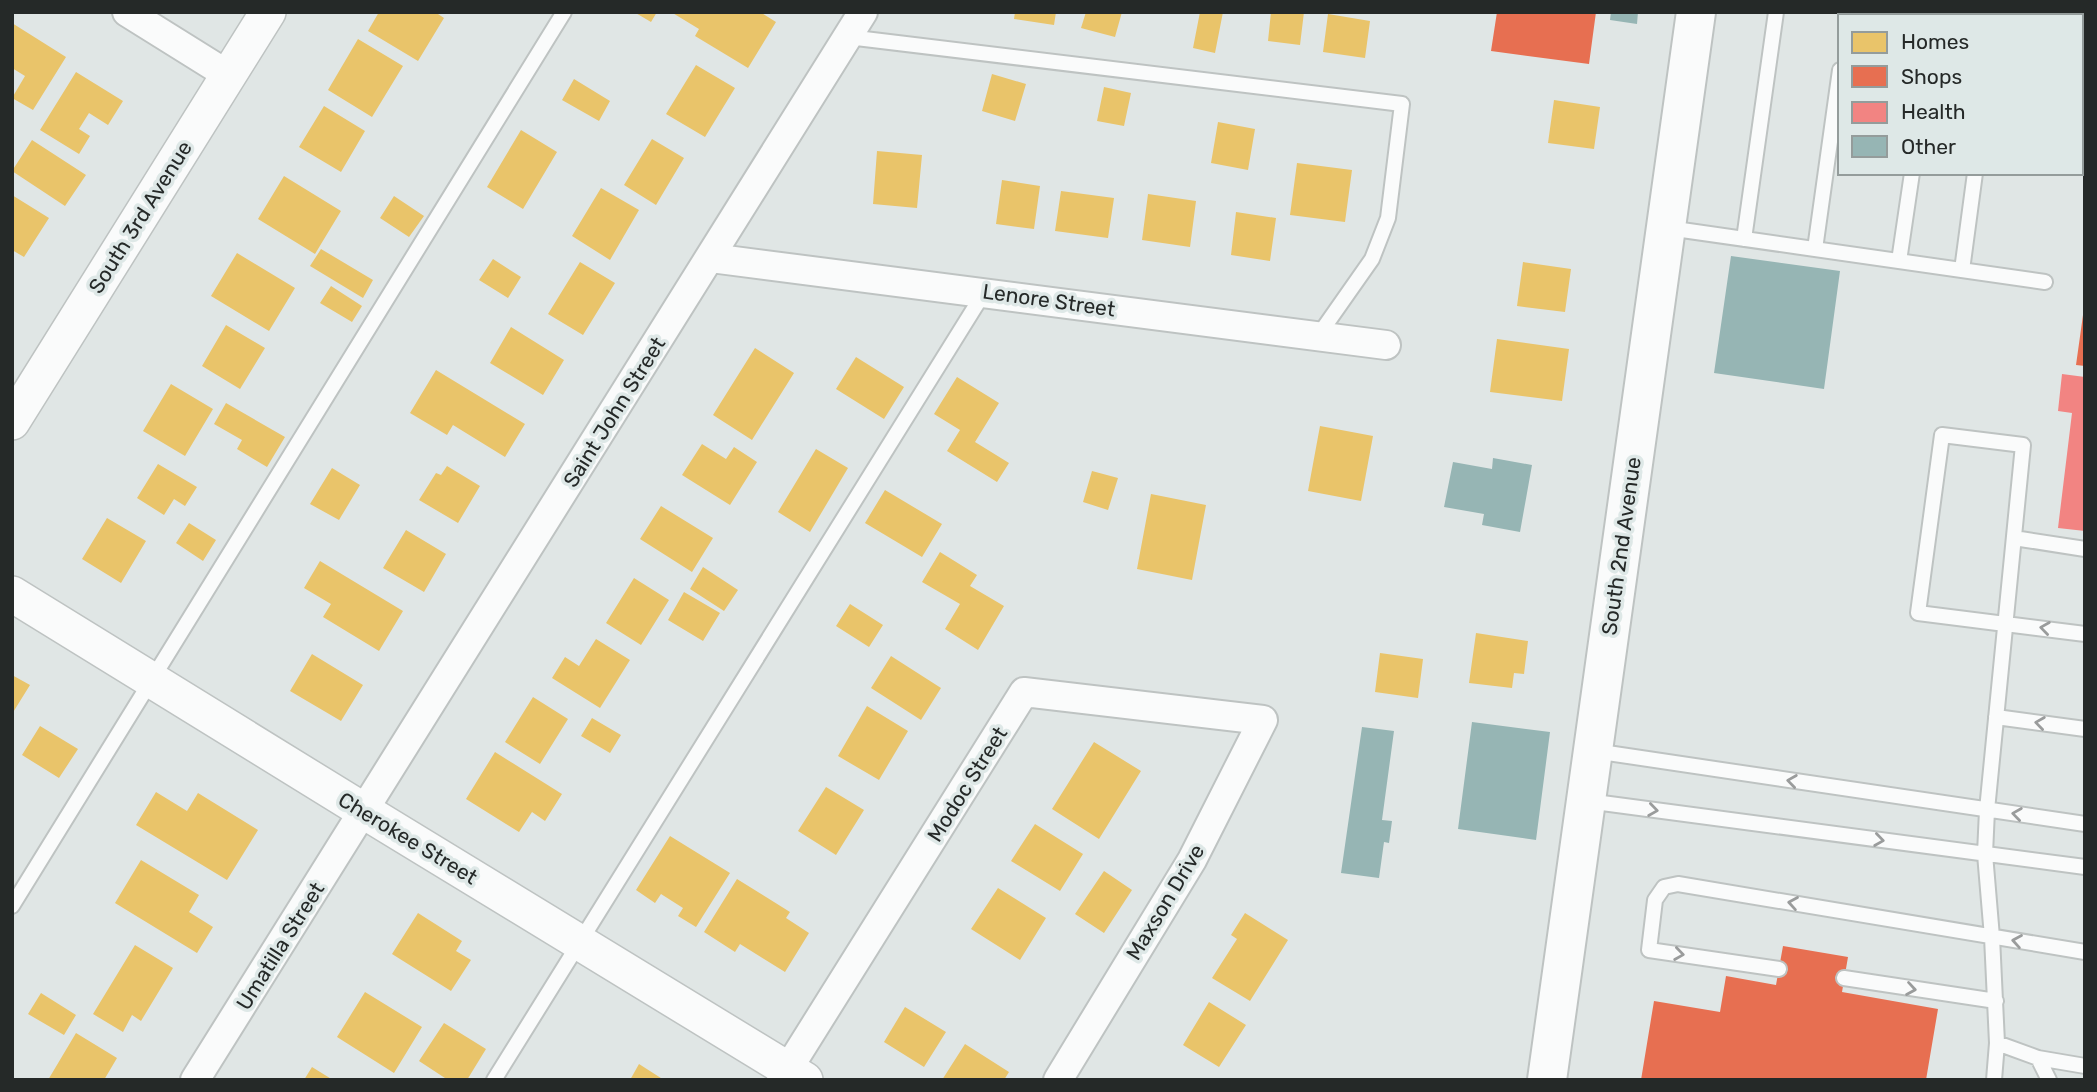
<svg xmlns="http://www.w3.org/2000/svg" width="2097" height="1092" font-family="Rubik,sans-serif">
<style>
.homes{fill:#e9c46a}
.shops{fill:#e76f51}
.health{fill:#f28482}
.building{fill:#96b5b4}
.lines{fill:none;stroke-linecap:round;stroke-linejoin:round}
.service-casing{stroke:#bec3c2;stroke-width:18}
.minor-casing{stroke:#bec3c2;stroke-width:32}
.tertiary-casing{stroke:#bec3c2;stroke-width:38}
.secondary-casing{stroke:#bec3c2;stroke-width:42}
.service{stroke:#fafbfb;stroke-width:14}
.minor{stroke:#fafbfb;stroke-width:28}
.tertiary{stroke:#fafbfb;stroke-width:35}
.secondary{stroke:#fafbfb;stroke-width:38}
.oneway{stroke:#9a9c9c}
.labels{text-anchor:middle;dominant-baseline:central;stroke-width:7;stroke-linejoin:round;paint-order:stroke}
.street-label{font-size:21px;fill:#252928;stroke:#dee8e7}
</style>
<rect width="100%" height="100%" fill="#e0e6e5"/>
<path class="homes" d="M379,12H435L444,18L418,61L368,31Z
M634,12H657L651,22Z
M671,12H760L776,22L748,68L695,36L699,29Z
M1015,12H1056L1054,25L1014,19Z
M1086,12H1122L1115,37L1081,28Z
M1200,12H1223L1215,53L1193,48Z
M1271,12H1304L1300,45L1268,41Z
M1328,14L1370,21L1365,58L1323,52Z
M12,23L66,57L33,110L12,98L25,76L12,68Z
M358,39L403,66L372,117L328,90Z
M696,65L735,88L705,137L666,114Z
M76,72L123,101L108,125L89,113L79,129L90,136L79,154L40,130Z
M992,74L1026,84L1015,121L982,111Z
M574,79L610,101L599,121L562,100Z
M1104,87L1131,93L1124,126L1097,121Z
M1554,100L1600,107L1594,149L1548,143Z
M324,106L365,131L341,172L299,147Z
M1218,122L1255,129L1248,170L1211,163Z
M521,130L557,152L523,209L487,187Z
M652,139L684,158L656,205L624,185Z
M32,140L86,175L65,206L12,171Z
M877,151L922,155L917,208L873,204Z
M1297,163L1352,170L1345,222L1290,215Z
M284,176L341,211L315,254L258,219Z
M1002,180L1040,186L1034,229L996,224Z
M601,188L639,210L610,260L572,236Z
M1061,191L1114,198L1108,238L1055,231Z
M1148,194L1196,201L1190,247L1142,240Z
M12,195L49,218L24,257L12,250Z
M394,196L424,216L409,237L380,218Z
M1236,212L1276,218L1270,261L1231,255Z
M321,249L373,280L363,298L310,266Z
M237,253L295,288L269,331L211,296Z
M493,259L521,277L508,298L479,280Z
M580,262L615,283L583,335L548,314Z
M1523,262L1571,269L1565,312L1517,306Z
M331,286L362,306L352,322L320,303Z
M226,325L265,348L240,389L202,366Z
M511,327L564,360L543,395L490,363Z
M1497,339L1569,349L1562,401L1490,392Z
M755,348L794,373L752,440L713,415Z
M856,357L904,387L884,419L836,389Z
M436,370L525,424L505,457L453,425L447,435L410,413Z
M957,377L999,403L975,442L1009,463L997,482L947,451L960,430L934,414Z
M171,384L213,409L185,456L143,431Z
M226,403L285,437L267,467L237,449L242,440L214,424Z
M1320,426L1373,436L1361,501L1308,491Z
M702,444L726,459L734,447L757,462L730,505L682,475Z
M816,449L848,468L810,532L778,512Z
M158,464L197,487L185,506L174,499L164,515L137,498Z
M447,466L480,486L458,523L419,500L436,473L441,475Z
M332,468L360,485L339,520L310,504Z
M1092,471L1118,478L1108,510L1083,502Z
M885,490L942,524L922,557L865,523Z
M1151,494L1206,505L1192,580L1137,569Z
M661,506L713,538L692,572L640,539Z
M107,518L146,541L121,583L82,559Z
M189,523L216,540L203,561L176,543Z
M406,530L446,554L424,592L383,568Z
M940,552L977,575L970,586L1004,606L978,650L945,629L960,604L922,582Z
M320,561L403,611L379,651L323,617L331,604L304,588Z
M703,567L738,590L724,611L690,589Z
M634,578L669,600L641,645L606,623Z
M684,592L720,613L703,641L668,620Z
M850,604L883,625L869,647L836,626Z
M1476,633L1528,641L1524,674L1514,673L1512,688L1469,683Z
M596,639L630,660L600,708L552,678L565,657L579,666Z
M1380,653L1423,659L1418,698L1375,692Z
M312,654L363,685L341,721L290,691Z
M891,656L941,688L921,720L871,688Z
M12,675L30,685L12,714Z
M533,697L568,719L540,764L505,742Z
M867,706L908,731L879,780L838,756Z
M592,718L621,735L610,753L581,736Z
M40,726L78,749L59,778L22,755Z
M1094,742L1141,771L1099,839L1052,809Z
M495,752L562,794L545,821L532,812L519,832L466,799Z
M826,787L864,810L836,855L798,831Z
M156,792L187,811L198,793L258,830L227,880L136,825Z
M1035,824L1083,854L1060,891L1011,861Z
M670,836L730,873L696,927L678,916L683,908L661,894L655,903L636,890Z
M141,860L199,895L189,912L213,927L197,953L115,903Z
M1104,871L1132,890L1104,933L1075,914Z
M737,879L790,912L786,918L809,933L785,972L740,944L735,952L704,932Z
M998,888L1046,918L1020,960L971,929Z
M418,913L462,941L456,951L471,960L451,991L392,954Z
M1245,913L1288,940L1250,1001L1212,978L1237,939L1231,935Z
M135,945L173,968L141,1021L132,1015L123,1032L93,1014Z
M365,992L422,1027L394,1073L337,1037Z
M41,993L76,1015L64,1035L28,1014Z
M1209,1002L1246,1025L1219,1067L1183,1045Z
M905,1007L946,1032L924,1067L884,1042Z
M444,1023L486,1049L467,1080H448L419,1061Z
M76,1033L117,1058L104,1080H48Z
M965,1044L1009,1072L1004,1080H942Z
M639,1064L664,1080H630Z
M312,1067L333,1080H304Z"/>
<path class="shops" d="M1497,12H1596L1589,64L1491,51Z
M2083,315L2085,316V366L2076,365Z
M1783,946L1848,957L1842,992L1938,1009L1926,1080H1641L1654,1001L1720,1012L1726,976L1776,985Z"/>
<path class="health" d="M2062,374L2085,377V531L2058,528L2072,413L2058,411Z"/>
<path class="building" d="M1611,12H1638L1637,24L1610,20Z
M1731,256L1840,271L1824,389L1714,373Z
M1493,458L1532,465L1520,532L1482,525L1484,514L1444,507L1453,462L1492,469Z
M1472,722L1550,732L1536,840L1458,829Z
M1362,727L1394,731L1382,820L1392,821L1389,843L1384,842L1379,878L1341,873Z"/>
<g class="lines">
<g class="service-casing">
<path id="service" d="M1847,16L1848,12
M1933,16L1934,12
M1997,16L1998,12
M848,37L1402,104L1388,218L1372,259L1318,336
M1668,228L2045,282
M1744,239L1776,12
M1815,249L1840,70
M1899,261L1912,173
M1962,270L1975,173
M2014,538L2085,549
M1996,717L2085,729
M1594,751L2085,824
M1587,801L2085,867
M12,906L564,12
M1779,969L1649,950L1655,900L1664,887L1678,884L2085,952
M1844,978L1996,1001
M1997,1043L1992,937L1985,854L1987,810L2023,445L1942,435L1918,613L2085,634
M2038,1058L2085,1066
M494,1080L985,291
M1994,1080L1997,1043L2038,1058L2049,1080"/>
</g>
<g class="minor-casing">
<path id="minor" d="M127,12L228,75
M711,258L1386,345
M195,1080L863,12
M781,1080L1024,692L1263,720L1192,860L1058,1080"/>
</g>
<g class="tertiary-casing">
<path id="tertiary" d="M12,422L268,12
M12,594L364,811L805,1080"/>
</g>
<g class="secondary-casing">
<path id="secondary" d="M1547,1080L1696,12"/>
</g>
<use href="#service" class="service"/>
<use href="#minor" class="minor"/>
<use href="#tertiary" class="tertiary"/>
<use href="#secondary" class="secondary"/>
</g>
<defs><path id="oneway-chevron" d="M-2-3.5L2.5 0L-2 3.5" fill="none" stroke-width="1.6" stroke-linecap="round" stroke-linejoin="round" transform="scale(1.75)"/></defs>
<g class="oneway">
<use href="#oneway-chevron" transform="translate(2045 628) rotate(-172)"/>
<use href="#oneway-chevron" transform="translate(2040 723) rotate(-172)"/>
<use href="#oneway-chevron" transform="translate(1792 781) rotate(-172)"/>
<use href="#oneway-chevron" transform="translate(1653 810) rotate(8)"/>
<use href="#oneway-chevron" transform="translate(2017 814) rotate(-172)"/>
<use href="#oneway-chevron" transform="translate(1879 840) rotate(8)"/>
<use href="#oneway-chevron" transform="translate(1793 903) rotate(-170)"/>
<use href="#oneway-chevron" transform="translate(2017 941) rotate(-170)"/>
<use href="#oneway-chevron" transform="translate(1679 954) rotate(8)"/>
<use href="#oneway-chevron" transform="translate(1911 989) rotate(9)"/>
</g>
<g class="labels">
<g class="street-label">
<text transform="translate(140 217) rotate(-58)">South 3rd Avenue</text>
<text transform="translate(1049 300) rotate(8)">Lenore Street</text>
<text transform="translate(614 412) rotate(-58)">Saint John Street</text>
<text transform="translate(1621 546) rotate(-82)">South 2nd Avenue</text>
<text transform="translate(967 784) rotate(-58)">Modoc Street</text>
<text transform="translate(408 838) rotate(31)">Cherokee Street</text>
<text transform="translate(1165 902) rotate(-59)">Maxson Drive</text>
<text transform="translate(280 946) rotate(-58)">Umatilla Street</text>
</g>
</g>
<rect width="2097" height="1092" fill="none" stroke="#252928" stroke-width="28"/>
<rect x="1838" y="14" width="245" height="161" fill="#dee8e7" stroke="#949c9b" stroke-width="2"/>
<rect x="1852" y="32" width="35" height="21" fill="#e9c46a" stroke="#949c9b" stroke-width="2"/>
<text x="1901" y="49" font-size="21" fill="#252928">Homes</text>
<rect x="1852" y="66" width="35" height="21" fill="#e76f51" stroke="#949c9b" stroke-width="2"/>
<text x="1901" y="84" font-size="21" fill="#252928">Shops</text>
<rect x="1852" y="102" width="35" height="21" fill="#f28482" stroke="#949c9b" stroke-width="2"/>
<text x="1901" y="119" font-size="21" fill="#252928">Health</text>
<rect x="1852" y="136" width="35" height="21" fill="#96b5b4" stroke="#949c9b" stroke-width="2"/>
<text x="1901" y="154" font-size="21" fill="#252928">Other</text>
</svg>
